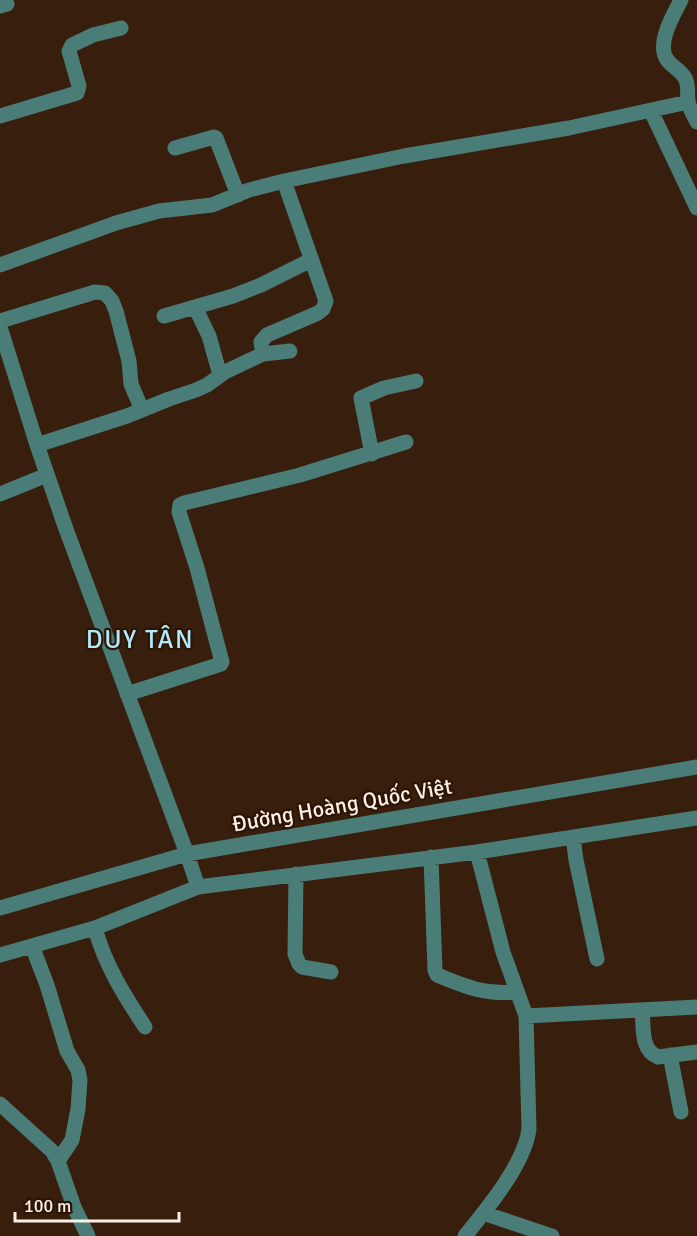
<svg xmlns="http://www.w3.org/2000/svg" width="697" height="1236" font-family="Signika,sans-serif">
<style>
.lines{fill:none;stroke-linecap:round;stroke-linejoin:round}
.minor{stroke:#4a7d78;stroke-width:15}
.labels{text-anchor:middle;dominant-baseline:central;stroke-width:4.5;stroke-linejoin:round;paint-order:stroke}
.street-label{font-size:22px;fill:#fdefe7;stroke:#2c1504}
.quarter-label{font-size:26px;letter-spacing:1.5px;fill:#b4e9fc;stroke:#2c1504}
</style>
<rect width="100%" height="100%" fill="#371e0d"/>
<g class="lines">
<path class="minor" d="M681,0C673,16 655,45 668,61C673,67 681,71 685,78C689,85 687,92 688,101C689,108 694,116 697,122
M0,6L7,4
M651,111L697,208
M0,116L77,93L79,86L69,51L72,45L93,35L121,28
M175,148L214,137L216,138L238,195
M0,265L116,223L159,211L212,205L249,190L284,181L404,156L569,128L688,102
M195,307L209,336L220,375
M164,316L233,296L261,285L311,260
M0,321L95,292L105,293L112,301L116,311L129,361L131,384L142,410
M0,327L37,445L66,529L187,854L198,887L477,852L697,818
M263,354L261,342L267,335L318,313L323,309L326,301L284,181
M37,445L127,416L169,399L196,390L207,385L225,372L263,354L290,351
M372,454L361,398L384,388L416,381
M0,494L47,475
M127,694L221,664L222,662L197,568L179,512L180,505L184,503L300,475L406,442
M573,837L576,860L597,959
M431,857L435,970L437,975C466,987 485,995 517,992
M296,874L295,954L299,964L302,967L331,972
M0,908L187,854L697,767
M95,928C105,965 124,995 145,1027
M32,946L47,985L67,1051L78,1070L80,1080L78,1109L72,1140L58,1161
M0,955L95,928L198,887
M642,1011C644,1027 640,1050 658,1057L697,1052
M526,1016L697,1007
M670,1055L681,1112
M0,1104L52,1151L58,1161L74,1207L88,1236
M483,1213L552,1236
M465,1236C487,1209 525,1163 529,1129L526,1016L503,952L477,852"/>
</g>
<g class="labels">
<g class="street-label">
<text transform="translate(342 805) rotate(-10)">Đường Hoàng Quốc Việt</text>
</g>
<g class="quarter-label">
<text x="140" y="640">DUY TÂN</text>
</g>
</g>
<path d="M15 1212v9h164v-9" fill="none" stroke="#fdefe7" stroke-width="3"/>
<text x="24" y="1212" font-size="18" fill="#fdefe7" stroke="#2c1504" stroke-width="4.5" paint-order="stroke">100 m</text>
</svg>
